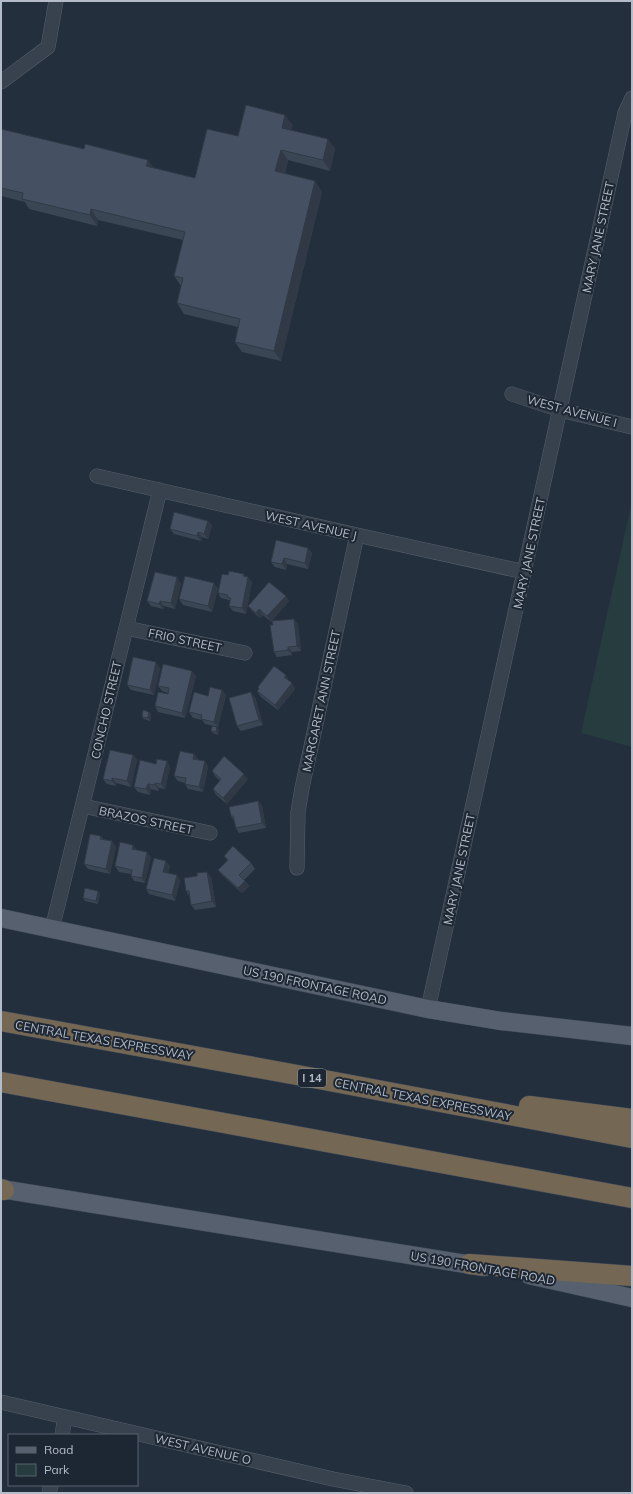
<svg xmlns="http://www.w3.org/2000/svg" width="633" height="1494" font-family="Mulish,sans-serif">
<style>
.green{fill:#263c3f}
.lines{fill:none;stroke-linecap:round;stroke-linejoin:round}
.minor-casing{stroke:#565f6c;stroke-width:15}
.major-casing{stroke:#414a57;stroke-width:19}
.highway-casing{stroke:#434c59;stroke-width:21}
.minor{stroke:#38414e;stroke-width:14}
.major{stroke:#56606e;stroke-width:18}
.highway{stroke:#746855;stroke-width:20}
.wall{fill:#3b4654}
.shaded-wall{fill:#303945}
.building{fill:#455162;stroke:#303945}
.labels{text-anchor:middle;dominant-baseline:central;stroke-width:4;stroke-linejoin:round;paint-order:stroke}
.shield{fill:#1d2633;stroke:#878f9c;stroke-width:1}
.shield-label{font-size:11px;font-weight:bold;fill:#b4bcc9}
.street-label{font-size:12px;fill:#b4bcc9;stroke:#1d2633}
</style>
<rect width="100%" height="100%" fill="#242f3e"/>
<path class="green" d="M632,501V747L581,733Z"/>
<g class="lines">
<g class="minor-casing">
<path id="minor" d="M1,82L48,47L56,1
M512,394L560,410L632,427
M97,476L357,535L525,572
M126,628L245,653
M83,806L210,833
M297,868L298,812L302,788L357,535
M52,929L160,490
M428,1009L625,113L632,98
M1,1402L333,1479L406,1493
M62,1435L65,1417
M49,1493L51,1485"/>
</g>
<g class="major-casing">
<path id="major" d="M1,918L428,1009L501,1021L632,1036
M1,1189L484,1267
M529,1275L632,1298"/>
</g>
<g class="highway-casing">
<path id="highway" d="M1,1021L319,1079L632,1138
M1,1082L632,1198
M529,1106L632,1119
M1,1189L4,1190
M469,1264L632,1276"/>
</g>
<use href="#minor" class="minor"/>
<use href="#major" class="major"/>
<use href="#highway" class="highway"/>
</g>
<path class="wall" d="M293,125L291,130L328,139L335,149L330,171L288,160L285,174L315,181L322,192L281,361L242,352L235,342L238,327L184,314L177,303L181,286L174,276L183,240L98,220L97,226L29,209L25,202L1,196V129L84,149L148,160L153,168L195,178L238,136Z
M208,521L212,526L208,539L202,537L201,541L174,534L170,529Z
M308,548L312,553L308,569L287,564L286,570L275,567L271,562Z
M244,574L245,576L252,582L246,614L233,611L229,606L230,601L229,600L221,598L218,593L228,575Z
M181,583L175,609L164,606L163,609L151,606L147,601Z
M218,588L212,612L183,605L179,599Z
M289,601L271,622L263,615L260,618L252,611L248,606Z
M298,624L301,651L292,652V655L277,657L274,652Z
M160,668L154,695L131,690L127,685Z
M286,675L289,681L295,689L278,710L261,697L257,691L259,689L258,687Z
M196,676L185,718L158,712L155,706L168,694V693L162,691L158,686Z
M222,690L226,695L218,727L205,724L202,720L193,718L189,712L208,696Z
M255,697L263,725L241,731L237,726Z
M151,714L150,721L144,719L142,717Z
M219,730L218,735L213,733L211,731Z
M194,754L198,759V760L205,761L208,767L203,792L188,789L185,784V783L178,781L174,776Z
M133,755L137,760L131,787L116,783V786L107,784L103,779Z
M167,761L170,767L165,789L159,788V791L151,789L150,795L138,792L134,787L156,764Z
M212,771L248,779L227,804L216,795L213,789L220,781L215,776Z
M258,801L262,806L266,828L239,833L236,828L234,821L231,816Z
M101,836L103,839L112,841L116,847L110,874L88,869L84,864Z
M137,850L151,857L145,883L134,881L131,876V874L119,872L115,866Z
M224,856L251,863L255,869L244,880L249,886L242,893L222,875L218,870L227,860Z
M170,866L168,873L177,875L180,881L175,901L149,894L146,889Z
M211,877L216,907L195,910L191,905L190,897L186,891Z
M100,894L98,904L85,901L83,898Z"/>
<path class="shaded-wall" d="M285,115L293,125L289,138L282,128Z
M328,139L335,149L330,171L323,160Z
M281,150L288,160L283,182L275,171Z
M148,160L155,170L146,166Z
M315,181L322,192L281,361L274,351Z
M91,209L98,220L97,226L90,215Z
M208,521L212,526L208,539L204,534Z
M198,532L202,537L201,541L197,536Z
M308,548L312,553L308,569L305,563Z
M284,558L287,564L286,570L282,564Z
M177,577L181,583L175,609L171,603Z
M248,577L252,582L246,614L242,608Z
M214,583L218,588L212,612L208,606Z
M286,596L289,601L271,622L267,616Z
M160,601L164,606L163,609L159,604Z
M259,609L263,615L260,618L256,613Z
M294,619L298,624L301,651L297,646Z
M288,647L292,652V655L288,650Z
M156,662L160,668L154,695L150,690Z
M192,671L196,676L185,718L182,713Z
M286,675L289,681L288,683L284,677Z
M292,683L295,689L278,710L275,705Z
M222,690L226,695L218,727L214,722Z
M251,692L255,697L263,725L259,720Z
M149,712L151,714L150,721L148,718Z
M217,727L219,730L218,735L216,732Z
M194,754L198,759L197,764L193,759Z
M133,755L137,760L131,787L127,781Z
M167,761L170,767L165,789L161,784Z
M205,761L208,767L203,792L199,787Z
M244,774L248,779L227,804L223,798Z
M112,778L116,783V786L112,781Z
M155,783L159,788V791L155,785Z
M148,784L151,789L150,795L146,789Z
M258,801L262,806L266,828L262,823Z
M112,841L116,847L110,874L106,869Z
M133,845L137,850L132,849Z
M147,852L151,857L145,883L142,878Z
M166,861L170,866L167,878L163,872Z
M207,872L211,877L216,907L212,901Z
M177,875L180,881L175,901L172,895Z
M245,881L249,886L242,893L238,888Z
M98,891L100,894L98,904L96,901Z"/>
<path class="building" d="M246,105L285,115L282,128L328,139L323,160L281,150L275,171L315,181L274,351L235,342L240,319L177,303L183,278L174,276L185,232L91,209L90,215L22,199L23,193L1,188V129L84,149L85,144L148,160L146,166L195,178L207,129L238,136Z
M174,512L208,521L204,534L198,532L197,536L170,529Z
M276,540L308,548L305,563L284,558L282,564L271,562Z
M229,571L244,574L243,576L248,577L242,608L229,606L231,598L227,597L228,595L218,593L222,574L228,575Z
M155,572L177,577L171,603L160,601L159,604L147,601Z
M185,576L214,583L208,606L179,599Z
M269,582L286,596L267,616L259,609L256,613L248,606Z
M294,619L297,646L288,647V650L274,652L270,625H273L272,621Z
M133,657L156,662L150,690L127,685Z
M163,664L192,671L182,713L155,706L158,692L168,694L169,688L158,686Z
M274,666L286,675L284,677L292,683L275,705L257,691L259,689L258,687Z
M210,687L222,690L214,722L201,719L202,715L189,712L194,692L208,696Z
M251,692L259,720L237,726L229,698Z
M143,710L149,712L148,718L142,717Z
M212,726L217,727L216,732L211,731Z
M110,750L133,755L127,781L112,778V781L103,779Z
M180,751L194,754L193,759L205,761L199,787L185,784L186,778L174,776Z
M224,756L244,774L223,798L213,789L221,779L212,771Z
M157,759L167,761L161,784L155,783V785L148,784L146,789L134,787L140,760L156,764Z
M258,801L262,823L236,828L233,816H231L229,807Z
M90,834L101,836L100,839L112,841L106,869L84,864Z
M120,842L133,845L132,849L147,852L142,878L131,876L132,870L115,866Z
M233,846L251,863L239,875L245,881L238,888L218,870L228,860L224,856Z
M154,858L166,861L163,872L177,875L172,895L146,889Z
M207,872L212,901L191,905L189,891H186L184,878L197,876V873Z
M85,888L98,891L96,901L83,898Z"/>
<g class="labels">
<rect class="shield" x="298" y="1069" width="28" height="18" rx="3"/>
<g class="shield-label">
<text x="312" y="1078">I 14</text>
</g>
<g class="street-label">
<text transform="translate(598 237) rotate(-78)">MARY JANE STREET</text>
<text transform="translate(572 411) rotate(15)">WEST AVENUE I</text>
<text transform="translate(311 525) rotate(13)">WEST AVENUE J</text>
<text transform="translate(529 553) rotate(-78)">MARY JANE STREET</text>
<text transform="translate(185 640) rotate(12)">FRIO STREET</text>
<text transform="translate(321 701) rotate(-78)">MARGARET ANN STREET</text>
<text transform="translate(106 710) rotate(-77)">CONCHO STREET</text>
<text transform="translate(146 820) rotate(12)">BRAZOS STREET</text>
<text transform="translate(459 869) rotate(-78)">MARY JANE STREET</text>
<text transform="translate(315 985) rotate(12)">US 190 FRONTAGE ROAD</text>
<text transform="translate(104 1040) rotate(10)">CENTRAL TEXAS EXPRESSWAY</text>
<text transform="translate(423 1099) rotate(11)">CENTRAL TEXAS EXPRESSWAY</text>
<text transform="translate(483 1268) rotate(10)">US 190 FRONTAGE ROAD</text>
<text transform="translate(203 1449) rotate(13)">WEST AVENUE O</text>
</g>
</g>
<rect width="633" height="1494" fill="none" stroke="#b4bcc9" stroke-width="4"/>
<rect x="8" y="1434" width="130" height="52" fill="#1d2633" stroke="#59626f"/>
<rect x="16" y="1447" width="20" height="6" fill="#56606e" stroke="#59626f"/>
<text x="44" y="1454" font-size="12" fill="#b4bcc9">Road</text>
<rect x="16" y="1464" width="20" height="12" fill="#263c3f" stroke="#59626f"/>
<text x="44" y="1474" font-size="12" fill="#b4bcc9">Park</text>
</svg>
